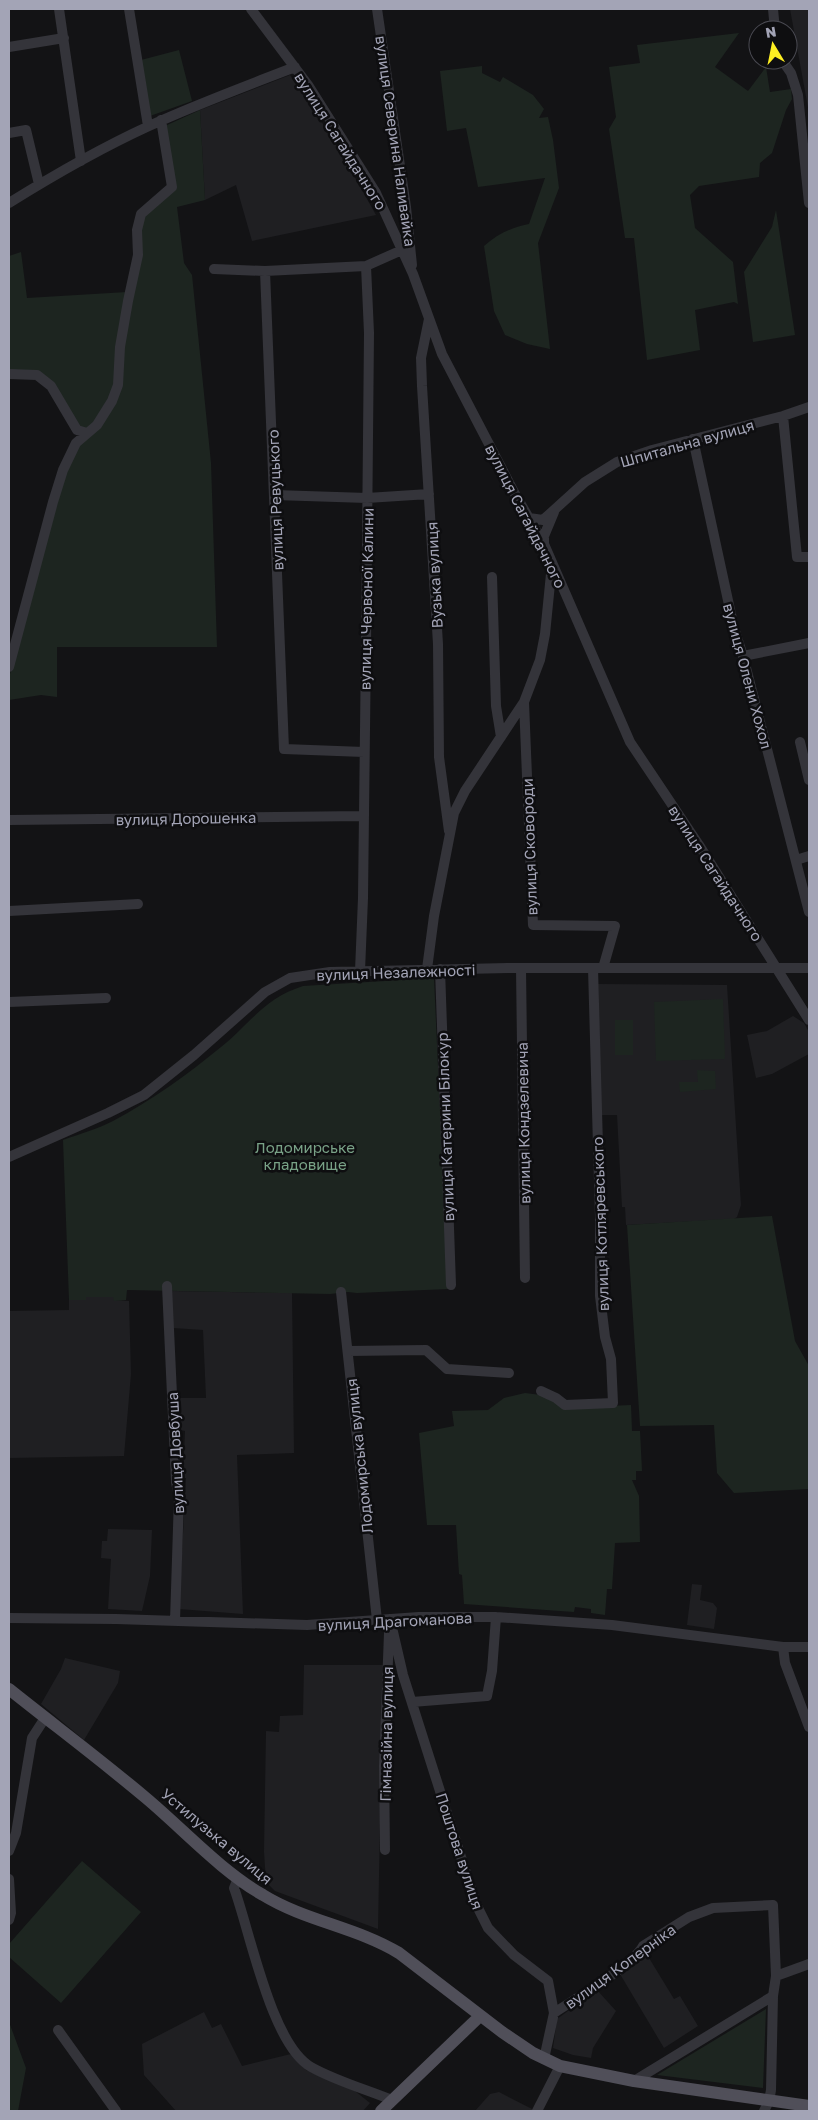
<svg xmlns="http://www.w3.org/2000/svg" width="818" height="2120" font-family="'Golos Text',sans-serif">
<style>
.built{fill:#1f1f22}
.green{fill:#1d2520}
.lines{fill:none;stroke-linecap:round;stroke-linejoin:round}
.minor{stroke:#34343a;stroke-width:10}
.major{stroke:#504f59;stroke-width:12}
.labels{text-anchor:middle;dominant-baseline:central;stroke-width:5;stroke-linejoin:round;paint-order:stroke}
.street-label{font-size:15px;fill:#a3a4b6;stroke:#0e0e10}
.park-label{font-size:15px;fill:#79a287;stroke:#0e0e10}
</style>
<rect width="100%" height="100%" fill="#131315"/>
<path class="built" d="M790,9H809V113Z
M290,75L335,142L376,215L252,241L236,185L205,200L200,110Z
M598,984L727,985L741,1205L737,1217L734,1219L626,1225L625,1207H622L617,1115H601Z
M793,1016L804,1023L809,1032V1054L772,1074L756,1078L747,1035L767,1031Z
M171,1291L292,1293L294,1453L237,1455L243,1614L179,1609L186,1478H183L185,1431L180,1430L178,1398H206L203,1330L173,1328Z
M86,1297H114V1300L129,1301L131,1374L124,1456L9,1458V1311L69,1310V1300H86Z
M108,1529L152,1530L150,1576L142,1611L108,1609L111,1559L101,1558L102,1541H107Z
M692,1584L702,1585L700,1600L713,1603L717,1608L714,1629L687,1625Z
M65,1658L120,1671L118,1683L84,1740L41,1704L61,1669Z
M304,1665H383L378,1929L275,1891L266,1882L264,1852L266,1731L279,1732L280,1716L303,1715Z
M645,1955L649,1958L674,1999L680,1996L698,2026L664,2048L620,1974Z
M597,1990L616,2011L593,2048L591,2058L573,2055L553,2048L557,2019Z
M204,2012L212,2028L221,2024L242,2066L291,2054L306,2070L355,2091L370,2103L363,2111H176L144,2075L142,2044Z
M499,2092L534,2110L475,2111L490,2094Z"/>
<path class="green" d="M739,33L715,67L748,91L766,67L770,92L791,89L792,99L786,110L772,153L760,163L759,177L699,186L690,195L695,228L733,262L738,304L734,302L695,310L700,350L647,360L634,238H625L609,129L616,117L609,67L640,63L637,45Z
M179,50L192,101L150,116L141,60Z
M482,66V73L500,82L503,77L533,95L544,109L539,118L548,117L553,140L559,188L538,243L550,349L527,344L505,335L494,311L484,246C498,234 510,228 529,224L545,178L478,187L466,128L447,131L440,71Z
M200,110L205,200L177,207L184,263L192,275L211,463L217,647H57V697L41,695L9,700V678L44,539L62,479L84,429L78,428L51,384L9,372V256L21,252L27,298L127,292L143,215L174,188L165,126Z
M776,210L795,335L753,342L744,272L772,227Z
M434,978L448,1289L357,1293L348,1292L330,1294L127,1290L126,1300L114,1301L113,1297H86V1300H69L63,1140C79,1134 98,1129 113,1121C152,1100 187,1075 221,1047C252,1022 263,999 303,986Z
M723,999L725,1059L656,1061L654,1002Z
M615,1020H633V1055H615Z
M697,1070L715,1071L716,1089L680,1092L679,1082H698Z
M772,1216L795,1341L809,1366V1489L734,1493L717,1473L714,1425L640,1426L627,1225Z
M525,1393L541,1395L564,1408L631,1405L632,1431H640L642,1471H636V1480H632L639,1496L640,1542L615,1543L612,1589H607L605,1615L591,1613V1609L575,1607L574,1612L464,1604L462,1575L459,1574L456,1525H427L419,1433L454,1426L452,1411L488,1410L504,1398Z
M82,1861L141,1912L61,2003L9,1957V1944Z
M766,2009L763,2088L657,2075Z
M9,2022L26,2068L18,2111H9Z"/>
<g class="lines">
<path class="minor" d="M59,9L81,161
M129,9L148,126
M251,9L308,85L376,193L413,274L442,354L515,494L544,544L630,742L699,845L809,1020
M377,9L406,207L412,265
M773,9L775,30
M9,47L64,38
M782,60L791,73L798,95L809,203
M9,133L26,130L39,184
M9,203C54,175 101,148 149,126C197,104 246,86 295,67
M214,269L265,271
M429,319L421,358L422,386L438,644L439,757L449,831
M9,374L37,375L51,386L77,430L87,433
M783,416L797,557H809
M693,439L734,628L743,656L809,912
M275,495L367,498L429,494
M529,518L543,520L585,482L617,462L652,450L783,416L809,407
M544,544V536L554,512
M492,577L496,706L501,737
M743,656L809,643
M9,667L53,502L63,470L76,443L97,425L112,401L118,385L120,347L128,301L138,255L137,230L141,214L172,187L161,120
M524,702L533,925L615,926L603,968
M800,742L809,780
M364,752L284,749L265,271L366,266
M9,820L363,816
M796,860L809,856
M9,911L138,904
M521,968L525,1278
M427,969L434,916L454,813L465,791L524,702L540,660L545,634L552,564
M440,969L451,1285
M360,971L363,898L366,646L369,333L366,266L402,250
M9,1002L106,998
M9,1157L108,1113L144,1095L194,1055L265,992L290,978L330,972L508,968H809
M167,1286L176,1482L179,1497L175,1621
M341,1292L377,1620
M348,1351L426,1350L447,1369L509,1373
M541,1391L556,1398L565,1405L613,1403L611,1359L605,1337L600,1296V1217L593,968
M9,1618L116,1619L307,1625L419,1617H496L612,1625L783,1647H809
M390,1619L403,1675L476,1904L488,1928L514,1955L548,1981L554,2013L544,2059
M783,1647L785,1663L809,1727
M412,1702L487,1696L492,1671L496,1617
M385,1850L384,1766L389,1633
M9,1851L16,1833L32,1738L45,1718
M238,1878L234,1888C250,1931 271,2044 311,2067C336,2081 365,2089 392,2100
M9,1879L11,1913L9,1920
M776,1976L809,1964
M554,2013C575,1999 633,1965 643,1946L689,1917L713,1908L773,1905L776,1976L773,1996L771,2090L769,2101L764,2111
M58,2030L116,2111
M634,2081L773,1996
M537,2111L560,2066"/>
<path class="major" d="M9,1689C54,1725 101,1760 146,1798C183,1829 221,1871 263,1895C305,1921 356,1927 399,1953L502,2032L533,2053L560,2066L634,2081L809,2106
M381,2111L480,2016"/>
</g>
<g class="labels">
<g class="street-label">
<text transform="translate(341 141) rotate(58)">вулиця Сагайдачного</text>
<text transform="translate(396 141) rotate(82)">вулиця Северина Наливайка</text>
<text transform="translate(687 443) rotate(-16)">Шпитальна вулиця</text>
<text transform="translate(275 500) rotate(-92)">вулиця Ревуцького</text>
<text transform="translate(526 516) rotate(63)">вулиця Сагайдачного</text>
<text transform="translate(434 575) rotate(-93)">Вузька вулиця</text>
<text transform="translate(366 599) rotate(-89)">вулиця Червоної Калини</text>
<text transform="translate(748 676) rotate(75)">вулиця Олени Хохол</text>
<text transform="translate(186 818) rotate(-1)">вулиця Дорошенка</text>
<text transform="translate(529 847) rotate(-92)">вулиця Сковороди</text>
<text transform="translate(716 873) rotate(57)">вулиця Сагайдачного</text>
<text transform="translate(396 972) rotate(-2)">вулиця Незалежності</text>
<text transform="translate(523 1123) rotate(-91)">вулиця Кондзелевича</text>
<text transform="translate(445 1127) rotate(-92)">вулиця Катерини Білокур</text>
<text transform="translate(600 1224) rotate(-92)">вулиця Котляревського</text>
<text transform="translate(175 1453) rotate(-93)">вулиця Довбуша</text>
<text transform="translate(359 1456) rotate(-96)">Лодомирська вулиця</text>
<text transform="translate(395 1621) rotate(-3)">вулиця Драгоманова</text>
<text transform="translate(386 1734) rotate(-89)">Гімназійна вулиця</text>
<text transform="translate(217 1836) rotate(40)">Устилузька вулиця</text>
<text transform="translate(460 1851) rotate(72)">Поштова вулиця</text>
<text transform="translate(620 1966) rotate(-36)">вулиця Коперніка</text>
</g>
<g class="park-label">
<text x="305" y="1147">Лодомирське<tspan x="305" dy="17">кладовище</tspan></text>
</g>
</g>
<rect width="818" height="2120" fill="none" stroke="#a3a4b6" stroke-width="20"/>
<g transform="translate(773 45) rotate(350)"><circle r="24" fill="#0e0e10" stroke="#4a4a52"/>
<path d="M0-4L9 19L0 12L-9 19Z" fill="#fdee22"/>
<text y="-8" font-size="14" font-weight="bold" text-anchor="middle" fill="#a3a4b6">N</text>
</g>
</svg>
